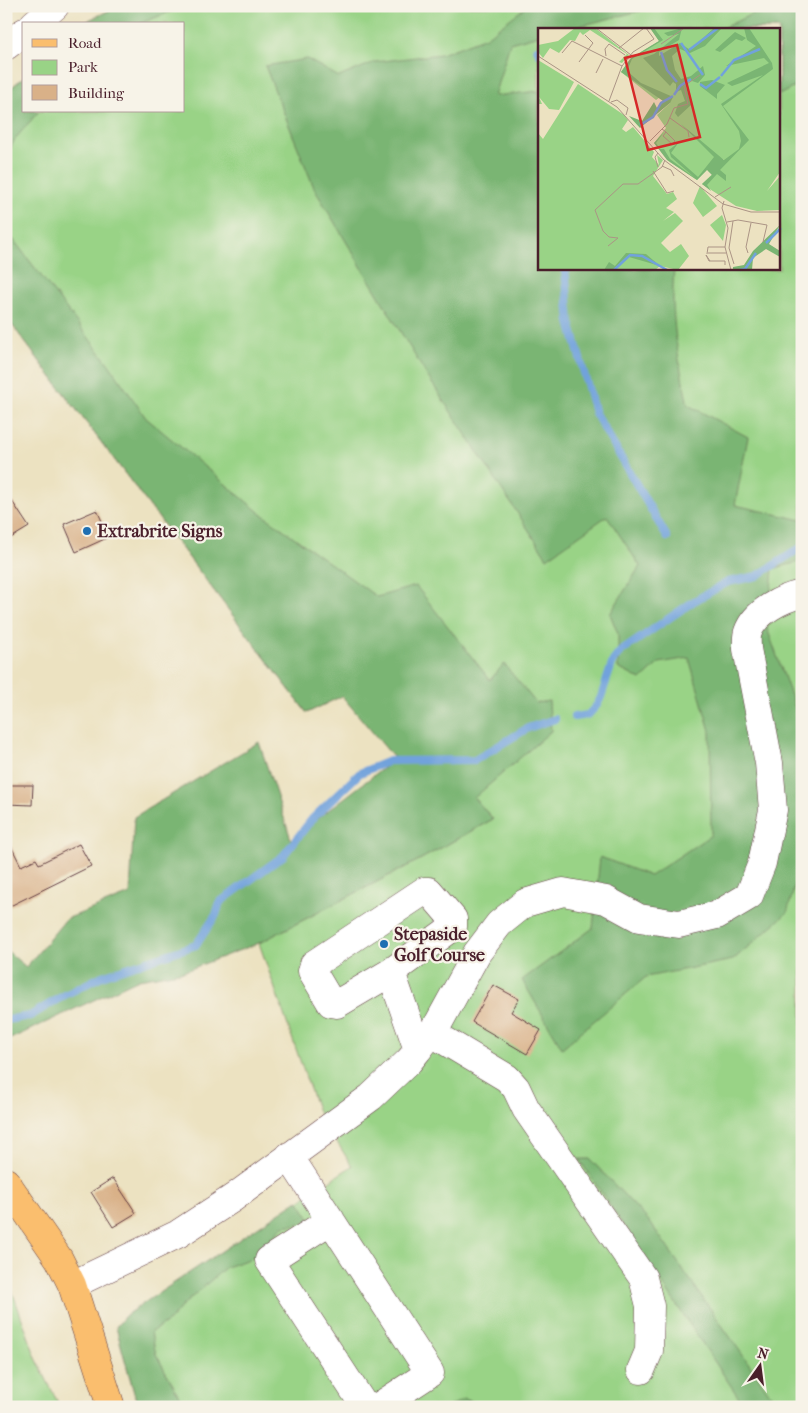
<svg xmlns="http://www.w3.org/2000/svg" width="808" height="1413" font-family="'IM FELL French Canon',serif">
<style>
.green{fill:#99d386;stroke:#727958;fill-rule:evenodd}
.forest{fill:#7ab573;stroke:#626a4f}
.lines{fill:none;stroke-linecap:round;stroke-linejoin:round}
.stream{stroke:#71a2dc;stroke-width:8}
.building{fill:#d9b188}
.minor-casing{stroke:#623c42;stroke-width:29}
.major-casing{stroke:#623c42;stroke-width:29}
.minor{stroke:#fff;stroke-width:28}
.major{stroke:#fabe6e;stroke-width:28}
.poi-dot{fill:#1f6fb2;stroke:#f7f3e8;stroke-width:2}
.labels{text-anchor:middle;dominant-baseline:central;stroke-width:4.5;stroke-linejoin:round;paint-order:stroke}
.poi-label{font-size:18px;font-weight:bold;fill:#4a1f2b;stroke:#f7f3e8;text-anchor:start}
.inset-river{fill:none;stroke:#71a2dc;stroke-width:2.5}
.inset-road{fill:none;stroke:#ab9485;stroke-width:1}
.view{fill:#d62828;fill-opacity:0.15;stroke:#d62828;stroke-width:2.5}
.inset-edge{fill:none;stroke:#4a1f2b;stroke-width:2.5}
</style>
<rect width="100%" height="100%" fill="#f7f3e8"/>
<filter id="ink" filterUnits="userSpaceOnUse"><feTurbulence type="fractalNoise" baseFrequency=".02" numOctaves="2"/><feDisplacementMap in="SourceGraphic" scale="10" xChannelSelector="R" yChannelSelector="G"/><feConvolveMatrix kernelMatrix="1 2 1 2 8 2 1 2 1" color-interpolation-filters="sRGB"/></filter>
<filter id="wash" filterUnits="userSpaceOnUse"><feTurbulence type="fractalNoise" baseFrequency=".0096" numOctaves="4" result="noise"/><feDisplacementMap in="SourceGraphic" scale="20" xChannelSelector="R" yChannelSelector="G"/><feGaussianBlur stdDeviation="1.12" result="paint"/><feColorMatrix in="noise" values="0 0 0 0 0 0 0 0 0 0 0 0 0 0 0 0 0 1.4 0 .05"/><feComposite in="paint" operator="in"/></filter>
<g filter="url(#wash)">
<rect width="100%" height="100%" fill="#ece2c1"/>
<path class="green" d="M119,6H802V1407H138L116,1327L126,1315L352,1166L318,1112L259,943L421,859L493,819L368,682L307,713L6,317V92L24,77V111H184V24H85L89,20ZM539,29H779V269H539Z
M6,1274L36,1358L60,1407H6Z"/>
<path class="forest" d="M119,6H185L139,24H85L89,20Z
M527,6H660L567,29H539V35L510,43L494,96L539,91V269H674C670,315 678,360 688,405L748,437L735,505L802,520V561L773,569L767,628L795,707L802,734V860L787,913L733,960L646,977L562,1048L522,980L593,928L600,857L650,876L711,835L710,731L689,658L659,663L641,680L618,668V634L610,614L640,566L607,516L547,558L426,374L315,190L265,66L307,59L339,77L375,62L441,54L486,37Z
M768,6H802V83L779,95V29H721Z
M24,77V111H39L15,139L6,157V92Z
M6,230L108,363L146,418L259,512L377,597L416,586L490,680L504,664L536,703L549,701L551,731L474,798L493,819L421,859L259,943L185,971L139,979L6,1041V950L26,967L66,919L130,894L134,817L259,742L291,839L395,759L342,696L307,713L6,317Z
M579,1159H590L649,1221L779,1407H745Z
M298,1200L312,1222L283,1226L255,1257L226,1267L183,1305L169,1321L151,1332L156,1354L179,1396L180,1407H138L116,1327L126,1315Z
M464,1399L478,1403V1407H449Z"/>
<g class="lines">
<path class="stream" d="M537,49L539,53
M565,269L570,322L595,413L667,537
M574,717L588,715L597,705L601,697L613,661L620,652L694,601L728,582L757,576L802,547
M6,1020L30,1016L63,996L102,976L196,945L216,915L220,902L283,856L312,819L360,773L389,761L475,760L528,728L555,719"/>
</g>
<g id="blocks">
<path class="building" d="M6,492L29,527L6,541Z
M97,510L109,537L76,552L64,524Z
M6,785H33L32,805L6,804Z
M6,836L21,866L36,859L39,864L79,844L91,866L6,908Z
M493,985L519,999L511,1012L541,1030L527,1054L472,1022Z
M113,1178L136,1213L113,1227L91,1192Z"/>
</g>
</g>
<g filter="url(#ink)">
<use href="#blocks" fill-opacity="0" stroke="#623c42" stroke-width="1"/>
<g class="lines">
<g class="minor-casing">
<path id="minor" d="M34,24L55,6
M6,46L24,32
M424,891H429L453,919V927L391,972L337,1004L331,1003L312,971L314,964Z
M391,972L418,1050
M432,1033L507,1078L516,1088L526,1109L643,1278L650,1306L649,1351L641,1370
M289,1156L430,1373L378,1407
M331,1220L269,1260L365,1407
M72,1285L178,1234L233,1198L371,1097L409,1061L418,1050L438,1024L477,953L499,924L525,903L563,892L606,900L639,918L679,924L717,915L749,896L762,863L773,810L769,763L747,649C747,643 746,637 748,632C755,612 782,598 802,594"/>
</g>
<g class="major-casing">
<path id="major" d="M6,1182L59,1259L72,1285L111,1407"/>
</g>
<use href="#minor" class="minor"/>
<use href="#major" class="major"/>
</g>
</g>
<g class="poi-dot">
<circle cx="87" cy="531" r="5"/>
<circle cx="384" cy="944" r="5"/>
</g>
<g class="labels">
<g class="poi-label">
<text x="97" y="531">Extrabrite Signs</text>
<text x="394" y="934">Stepaside<tspan x="394" dy="21">Golf Course</tspan></text>
</g>
</g>
<g transform="translate(538 28)">
<rect width="242" height="242" fill="#ece2c1"/>
<path d="M37,0H57L91,27L84,35L81,34L89,26L52,2L45,7L42,4L37,13L32,12L21,25L12,20L5,30L0,24V17L20,13ZM112,0H242V144L229,163L242,148V182L219,183L198,178L164,156L188,133L181,129L159,152L132,134L116,115L128,100L119,87L132,75L122,69L118,72L83,44L93,30L121,13ZM0,32L36,54L21,82L11,81L1,69L4,76H0ZM40,56L86,87L90,92L84,101L88,104L95,99L116,124L114,129L121,137L119,127L125,132L115,148L129,166L135,164L139,171L128,180L136,184L125,193L137,185L145,193L123,215L132,224L143,216L151,228L140,242L122,238L117,242H0V105L5,111ZM162,158L179,178L165,189L155,175ZM184,187L188,197L185,213L172,197Z" fill="#99d386"/>
<path d="M112,0H116L125,12L94,31L89,43L103,55L135,69L132,75L102,100L91,88L104,93L116,74L119,80L125,73L83,44L93,30L121,13ZM144,0L141,12L121,24V28L142,15L152,22L176,0H184L167,18L152,25L142,21L134,28L137,42L143,51L153,48L165,38L167,47L160,55L151,52L147,55L153,77L140,89L137,85L140,76L147,73L143,62L138,64V56L135,54L132,58L105,30L116,26L141,6L130,8L126,5ZM206,0H211L234,35L235,41L185,78L211,112L182,142L188,147V153L179,146L169,157L173,163L164,156L174,147L169,142L159,152L129,132L116,115L126,104L118,115L122,121H126L132,131L157,150L133,129L131,122L141,114L133,125L160,149L176,129L143,96L186,132L201,121L203,113L201,103L183,76L225,47L194,58L189,55L231,35L226,30L188,38L218,18L209,12ZM197,4L208,10L204,13L198,11L182,24L177,22ZM174,52L187,57L179,66V71L162,58V54ZM242,197L231,216L242,223V229L228,221L215,230L214,242H195V239L206,237L215,223ZM88,225L108,226L122,238L91,229L76,242H66L71,234L77,238Z" fill="#7ab573"/>
<path class="inset-river" d="M143,15L165,47M151,22L180,0M123,24L129,42L139,54M183,48L196,32L222,21M162,56L168,60L182,49M136,67L142,58L153,51M102,97L115,89L123,75L135,68M228,215L243,200M76,242L92,227L104,228L129,242M202,242L207,241L218,225"/>
<path class="inset-road" d="M58,0L93,27M123,16L145,1M81,20L106,0M24,25L34,13L84,38M0,28L79,79L126,132L185,176L213,184H243M68,28L67,21L71,16L87,27M41,34L55,15L47,7M58,45L65,31M71,73L84,38L95,24L116,11L108,0M73,74L79,72L90,80L88,87M132,90L150,103L151,109M124,101L128,104L137,113L134,116L125,108L128,104M112,113L129,96L136,80L150,76L146,58L162,47M124,138L133,142L136,148M120,139L117,129L120,125M115,143L129,165L136,163M177,169L193,159M186,173L184,180L190,200L187,219L193,242M195,193L191,220L196,236M189,194L200,192L229,197L225,214M70,218L80,210L71,209L65,203L57,182L85,156H100L124,139L127,132M170,225H188M210,225L208,219L213,195M169,226L170,219H187M172,233L168,227L171,233H187V237"/>
<path class="view" d="M139,17L162,109L110,122L87,30Z"/>
<rect width="242" height="242" class="inset-edge"/>
</g>
<rect width="808" height="1413" fill="none" stroke="#f7f3e8" stroke-width="25"/>
<rect x="22" y="22" width="162" height="90" fill="#f7f3e8" stroke="#b29e9c"/>
<rect x="32" y="39" width="25" height="8" fill="#fabe6e" stroke="#b29e9c"/>
<text x="68" y="48" font-size="15" fill="#4a1f2b">Road</text>
<rect x="32" y="60" width="25" height="15" fill="#99d386" stroke="#b29e9c"/>
<text x="68" y="72" font-size="15" fill="#4a1f2b">Park</text>
<rect x="32" y="85" width="25" height="15" fill="#d9b188" stroke="#b29e9c"/>
<text x="68" y="98" font-size="15" fill="#4a1f2b">Building</text>
<g transform="translate(760 1366) rotate(14)" stroke="#f7f3e8" stroke-width="4" paint-order="stroke">
<path d="M0-4L9 19L0 12L-9 19Z" fill="#4a1f2b"/>
<text y="-8" font-size="14" font-weight="bold" text-anchor="middle" fill="#4a1f2b">N</text>
</g>
</svg>
